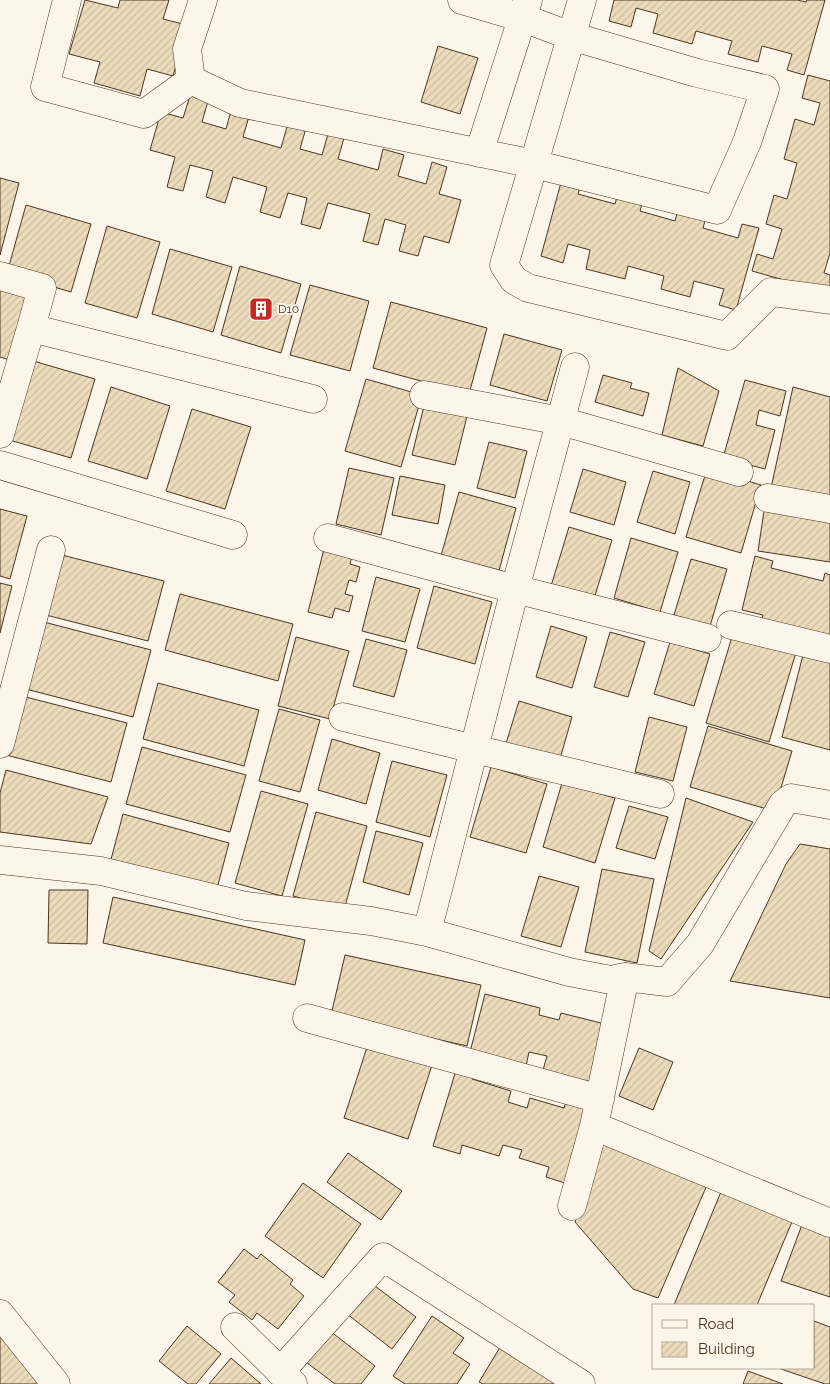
<svg xmlns="http://www.w3.org/2000/svg" width="830" height="1384" font-family="Raleway,sans-serif">
<style>
.building{fill:url(#building-hatch);stroke:#4a3520}
.lines{fill:none;stroke-linecap:round;stroke-linejoin:round}
.minor-casing{stroke:#4a3520;stroke-width:29}
.minor{stroke:#fbf6e9;stroke-width:28}
.labels{text-anchor:middle;dominant-baseline:central;stroke-width:4;stroke-linejoin:round;paint-order:stroke}
.poi-label{font-size:12px;fill:#4a3520;stroke:#fbf6e9;text-anchor:start}
</style>
<defs>
<pattern id="building-hatch" width="6" height="6" patternUnits="userSpaceOnUse" patternTransform="scale(1.25)"><rect width="6" height="6" fill="#ecdcbc"/><path d="M-1 1l2-2M0 6l6-6M5 7l2-2" fill="none" stroke="#ccbda1"/></pattern>
</defs>
<rect width="100%" height="100%" fill="#fbf6e9"/>
<path class="building" d="M85,0L118,8L120,0H169L163,19L187,25L173,76L147,69L140,96L94,83L100,62L69,54Z
M614,0H797L806,2L807,0H825L804,75L787,70L792,54L762,46L758,62L728,54L732,41L696,31L692,44L653,33L658,14L636,8L631,27L609,21Z
M438,46L478,58L460,114L421,102Z
M808,75L830,81V253L824,273L830,275V293L752,271L757,254L773,259L782,229L766,224L774,195L787,199L797,163L784,159L795,119L814,125L820,103L802,98Z
M190,96L208,101L202,122L226,129L232,107L250,113L243,137L281,148L288,123L306,128L300,149L322,155L328,134L344,138L338,159L378,170L383,149L404,155L398,176L426,184L432,162L447,167L439,194L461,200L449,243L424,236L418,256L399,251L406,225L385,219L378,245L363,241L370,214L328,203L320,229L301,224L307,198L288,193L280,218L260,212L267,187L233,177L225,203L206,197L213,171L190,165L183,191L167,187L175,157L150,150L161,112L183,118Z
M563,175L582,180L578,194L615,204L619,190L644,197L640,211L675,221L679,206L707,214L703,228L738,238L742,224L759,228L736,310L719,305L724,289L694,281L690,297L661,289L664,276L628,266L625,279L586,269L590,250L568,244L563,263L541,256Z
M0,178L19,183L0,255Z
M26,205L91,224L71,292L7,273Z
M107,226L160,242L137,318L85,303Z
M170,249L232,267L213,332L152,314Z
M240,266L301,284L281,353L221,335Z
M0,281L30,290L10,360L0,357Z
M310,285L369,301L350,371L290,355Z
M391,302L487,328L469,394L373,368Z
M504,334L562,350L547,401L490,385Z
M30,360L95,379L71,458L6,439Z
M678,368L719,391L703,446L662,435Z
M603,375L632,383L630,388L649,393L643,416L595,402Z
M366,379L422,395L401,467L345,451Z
M745,380L786,391L780,416L759,410L756,425L775,430L765,469L723,458Z
M111,387L170,406L147,479L88,461Z
M793,387L830,397V499L771,488Z
M425,402L468,412L455,465L412,455Z
M192,409L251,427L225,509L166,491Z
M489,442L527,451L515,498L477,488Z
M349,468L394,478L381,535L336,524Z
M583,469L626,482L614,525L570,512Z
M707,469L761,485L741,553L686,537Z
M653,471L690,482L675,534L637,522Z
M400,476L445,485L438,524L392,515Z
M459,492L516,508L497,578L439,563Z
M0,509L27,516L10,579L0,576Z
M764,511L830,521V562L758,551Z
M569,527L612,540L594,599L551,586Z
M631,538L678,552L660,612L614,598Z
M325,545L353,551L350,564L360,567L356,582L349,580L345,594L353,596L349,612L335,608L332,618L308,612Z
M58,554L164,581L148,641L42,614Z
M755,556L773,561L771,568L823,581L825,573L830,575V637L760,626L763,615L742,610Z
M691,559L727,569L710,626L674,615Z
M376,577L420,589L405,642L362,631Z
M0,583L12,586L0,633Z
M434,586L492,602L475,664L417,648Z
M180,594L293,624L278,681L165,650Z
M44,622L151,650L133,717L26,689Z
M551,626L587,637L572,688L536,677Z
M734,630L797,649L769,742L706,723Z
M610,632L645,642L628,697L594,687Z
M296,637L349,651L330,719L278,706Z
M366,639L407,650L394,697L353,686Z
M670,642L710,654L694,706L654,694Z
M804,651L830,658V750L782,737Z
M158,683L259,710L244,766L143,739Z
M22,696L127,723L111,782L6,755Z
M519,701L572,717L558,766L504,750Z
M279,709L320,720L300,792L259,781Z
M649,717L687,727L673,781L635,772Z
M708,726L792,751L774,811L690,787Z
M332,739L380,753L366,804L318,790Z
M142,747L246,775L230,832L126,804Z
M392,761L447,775L430,837L376,822Z
M491,767L547,784L526,853L470,837Z
M6,770L108,797L91,844L0,832V793Z
M562,783L615,798L595,863L543,847Z
M261,791L308,804L282,896L235,883Z
M686,798L753,822L661,959L649,951Z
M629,806L668,817L655,859L616,848Z
M316,812L367,826L344,910L293,896Z
M123,814L229,843L215,896L109,867Z
M376,831L423,843L409,895L363,882Z
M800,844L830,849V998L730,981L786,864Z
M602,869L654,879L637,963L585,952Z
M539,876L579,887L561,947L521,936Z
M49,890H88L87,944L48,943Z
M113,897L305,940L295,985L103,943Z
M345,955L481,985L467,1046L331,1015Z
M485,994L540,1008L539,1015L559,1020L561,1013L609,1025L594,1083L543,1070L547,1056L529,1052L526,1066L470,1052Z
M370,1038L434,1059L408,1139L344,1118Z
M639,1048L673,1062L653,1110L619,1096Z
M457,1067L474,1071L472,1079L511,1091L508,1102L527,1108L530,1098L564,1108L567,1099L592,1107L581,1124L571,1157L576,1158L568,1184L546,1177L549,1167L519,1158L522,1150L503,1145L499,1156L462,1145L460,1154L433,1146Z
M603,1140L707,1185L658,1298L633,1289L575,1222Z
M348,1153L402,1191L381,1220L327,1182Z
M303,1183L361,1224L323,1278L265,1236Z
M723,1187L794,1217L757,1305H674Z
M803,1222L830,1232V1297L781,1281Z
M244,1249L257,1259L261,1254L293,1280L290,1284L304,1296L278,1329L257,1313L252,1320L229,1302L235,1295L218,1282Z
M371,1283L416,1317L392,1349L347,1314Z
M432,1316L464,1338L453,1353L470,1364L457,1384H405L393,1376Z
M814,1321L830,1327V1384H825L778,1368H814Z
M187,1326L221,1354L196,1384H188L159,1361Z
M0,1329L44,1384H0Z
M330,1331L375,1366L361,1384H335L306,1362Z
M502,1344L564,1384H483L479,1382Z
M231,1358L261,1384H209Z
M748,1371L783,1384H743Z"/>
<g class="lines">
<g class="minor-casing">
<path id="minor" d="M67,0L45,87L144,114L191,80
M203,0L187,49L191,80L240,103L534,164L717,210L747,142L765,89L697,73L571,36L523,18L462,0
M582,0L504,265L514,280L528,288L727,336L771,292L830,300
M479,153L528,0
M0,276L42,288L31,328L313,399
M424,395L561,421L739,472
M0,434L31,328
M0,465L233,535
M768,498L830,509
M328,538L515,589L707,638
M731,625L830,649
M343,717L660,794
M0,744L51,550
M0,860L101,871L246,906L371,921L427,932L569,972L611,980L625,977L667,982L700,944L783,804L791,798L830,805
M427,932L515,589L575,367
M307,1018L600,1099
M594,1126L830,1223
M572,1206L594,1126L625,977
M0,1314L56,1384
M235,1327L293,1384
M280,1372L383,1257L581,1384"/>
</g>
<use href="#minor" class="minor"/>
</g>
<defs>
<g id="building-square" transform="scale(1.25)"><rect x="-9" y="-9" width="18" height="18" rx="4" fill="#c62828" stroke="#fbf6e9"/><path d="M-4-6H4V6H1V3H-1V6H-4ZM-2.5-4.3h1.7v1.8h-1.7ZM.8-4.3h1.7v1.8H.8ZM-2.5-1h1.7V.8h-1.7ZM.8-1h1.7V.8H.8Z" fill="#fff"/></g>
</defs>
<g fill-rule="evenodd">
<use href="#building-square" x="261" y="309"/>
</g>
<g class="labels">
<g class="poi-label">
<text x="278" y="309">D10</text>
</g>
</g>
<rect x="652" y="1304" width="162" height="65" fill="#fbf6e9" stroke="#b4a999"/>
<rect x="662" y="1320" width="25" height="8" fill="#fbf6e9" stroke="#b4a999"/>
<text x="698" y="1329" font-size="15" fill="#4a3520">Road</text>
<rect x="662" y="1342" width="25" height="15" fill="url(#building-hatch)" stroke="#b4a999"/>
<text x="698" y="1354" font-size="15" fill="#4a3520">Building</text>
</svg>
